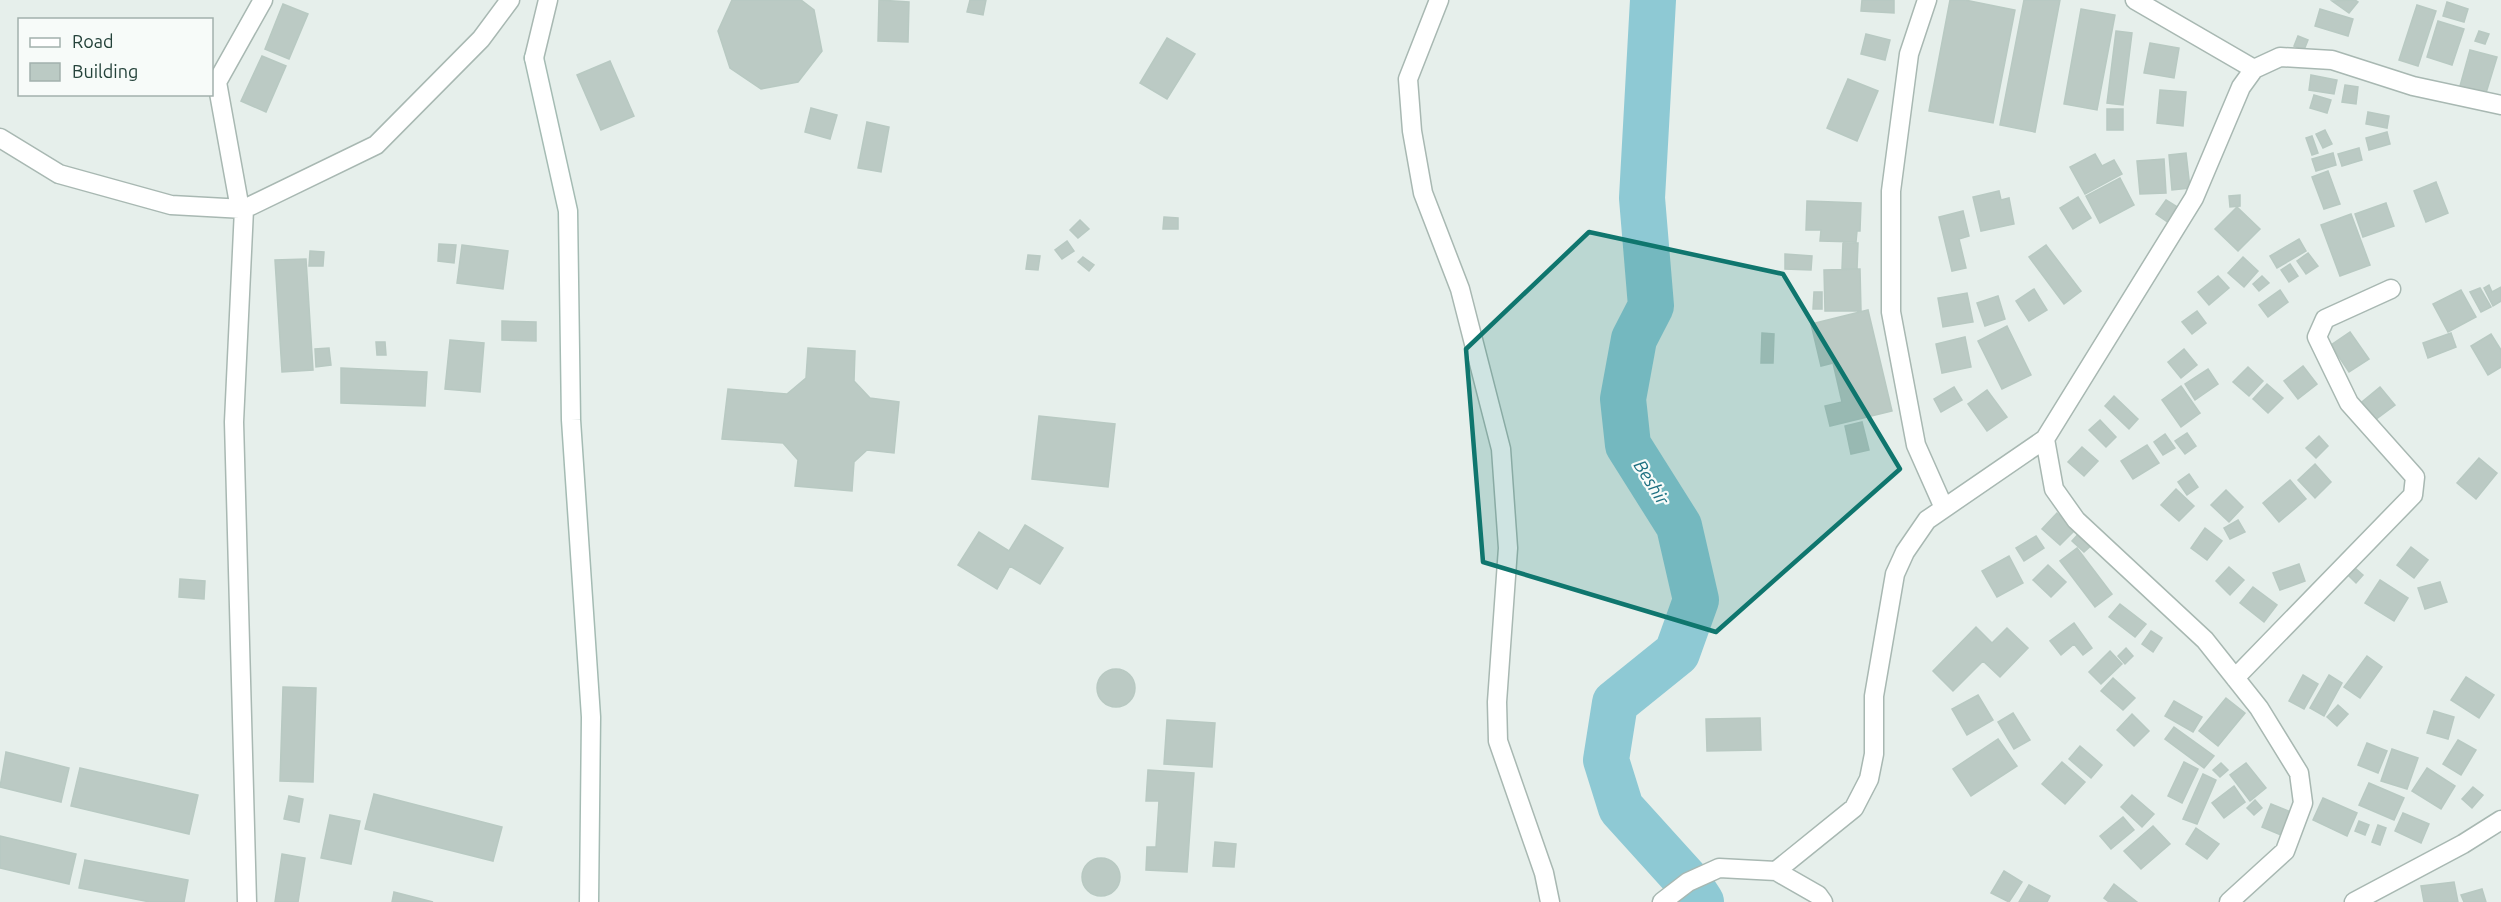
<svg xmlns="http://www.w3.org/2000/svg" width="2501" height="902" font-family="Ubuntu,sans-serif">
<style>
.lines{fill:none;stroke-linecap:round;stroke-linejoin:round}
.river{stroke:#8ec9d4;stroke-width:46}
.building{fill:#bbcac4;stroke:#b8c9c2;stroke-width:1.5}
.street-casing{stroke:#a8b8b2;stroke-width:21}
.secondary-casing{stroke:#a4bbb3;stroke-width:21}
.street{stroke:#fff;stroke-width:18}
.secondary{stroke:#fff;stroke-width:18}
.marked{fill:#0f766e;fill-opacity:0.2;stroke:#0f766e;stroke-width:4.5;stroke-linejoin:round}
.labels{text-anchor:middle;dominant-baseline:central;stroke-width:4.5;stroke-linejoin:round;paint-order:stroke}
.water-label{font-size:18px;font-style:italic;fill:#1c6f80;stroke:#f7fbf9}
</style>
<rect width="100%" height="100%" fill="#e6efeb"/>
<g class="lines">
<path class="river" d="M1653,0L1642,198L1651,306L1634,339L1623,399L1628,445L1679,526L1696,600L1677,653L1615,703L1606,760L1621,808L1688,882L1701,902"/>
</g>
<path class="building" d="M732,0H801L814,10L822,51L798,82L761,89L730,68L718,31Z
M879,0L909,2L908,42L878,41Z
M970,0H986L983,15L967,12Z
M1862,0H1894V13L1861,11Z
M1950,0H1965L2015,10L1993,123L1929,111Z
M2024,0H2060L2035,132L2000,125Z
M2355,0L2358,2L2349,13L2332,1Z
M2447,2L2468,9L2464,22L2443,16Z
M283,4L308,14L289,59L265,49Z
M2417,5L2436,11L2418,66L2399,60Z
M2081,9L2115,15L2097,110L2064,104Z
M2320,9L2353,19L2348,36L2315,26Z
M2438,21L2464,29L2452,65L2427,57Z
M2116,31L2132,33L2123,105L2107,103Z
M2479,31L2489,34L2485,44L2475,41Z
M1866,34L1890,40L1885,60L1861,54Z
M2298,36L2308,40L2304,50L2294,46Z
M1167,38L1195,54L1167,99L1140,83Z
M2150,43L2179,48L2174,78L2144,73Z
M2470,50L2497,57L2486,93L2460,86Z
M262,56L286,66L266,112L241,101Z
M610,61L634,116L601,130L577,75Z
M2311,75L2337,80L2334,94L2309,90Z
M1848,79L1878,91L1857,141L1827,128Z
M2345,85L2358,87L2356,104L2342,102Z
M2160,90L2186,92L2183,126L2157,123Z
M2314,95L2331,100L2327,113L2310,108Z
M811,108L837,115L830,139L805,132Z
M2107,109H2123V130H2107Z
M2368,112L2389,116L2387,128L2366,124Z
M867,122L889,127L881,172L858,168Z
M2325,130L2332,144L2323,148L2316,134Z
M2387,132L2390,144L2369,150L2366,138Z
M2312,136L2318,153L2312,155L2306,138Z
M2359,148L2362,160L2342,166L2338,154Z
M2186,153L2190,188L2172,190L2169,155Z
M2333,153L2336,165L2316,171L2312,159Z
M2095,154L2102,166L2114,160L2122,174L2085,194L2070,167Z
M2164,159L2166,193L2140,194L2137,161Z
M2328,171L2340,204L2324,209L2312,177Z
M2120,178L2134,205L2100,223L2086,196Z
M2436,182L2448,213L2426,222L2414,191Z
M1999,191L2001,200L2009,198L2014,224L1981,231L1973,197Z
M2240,195V206L2230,207L2229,196Z
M2078,197L2091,218L2073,229L2060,208Z
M2166,200L2179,208L2169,223L2156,214Z
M1807,201L1861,203L1860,231H1857L1856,242L1820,241L1821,230H1806Z
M2386,203L2394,226L2363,237L2355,214Z
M2237,207L2260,229L2238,251L2215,229Z
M1963,211L1969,236L1959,239L1966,268L1952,271L1939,217Z
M2351,214L2370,265L2340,276L2321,225Z
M1164,217L1178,218V229H1163Z
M1080,220L1089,229L1078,238L1070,230Z
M2299,239L2306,251L2277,268L2270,256Z
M1067,241L1074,251L1062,259L1055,250Z
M1843,242L1858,243L1857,269H1842Z
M439,244L456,245L454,263L438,261Z
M462,245L508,251L503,289L457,283Z
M2046,245L2081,291L2064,304L2029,257Z
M310,251L324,252L323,266H309Z
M2308,253L2318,266L2306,274L2297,261Z
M1785,254L1812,256L1811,270L1785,269Z
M1028,255L1040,256L1038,270L1026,269Z
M1083,257L1094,265L1089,271L1078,262Z
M2243,257L2258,271L2244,287L2228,273Z
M306,259L313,370L282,372L275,260Z
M2290,264L2298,276L2289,282L2281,270Z
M1860,269L1861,311H1825L1824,270Z
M2218,276L2229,288L2209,305L2198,292Z
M2262,276L2269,283L2259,291L2253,284Z
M2489,285L2492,292L2501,287V301L2493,306L2484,288Z
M2480,288L2491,307L2481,312L2470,292Z
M2034,289L2047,310L2029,321L2016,301Z
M2280,290L2288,302L2268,317L2259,305Z
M2461,290L2476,317L2448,332L2433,304Z
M1814,292H1822V309H1813Z
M1967,293L1973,322L1943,327L1938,298Z
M1998,296L2005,319L1985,326L1977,303Z
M1868,310L1892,411L1830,426L1825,406L1842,402L1833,363L1821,366L1811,324Z
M2197,311L2206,323L2192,334L2182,322Z
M502,321L536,322V341L502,340Z
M2007,326L2031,375L2002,389L1978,341Z
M2350,332L2369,359L2349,372L2331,345Z
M1762,333L1774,334L1773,363H1761Z
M2451,333L2456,347L2428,358L2423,343Z
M2491,334L2501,350V367L2488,375L2471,346Z
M1965,337L1971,367L1942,373L1936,344Z
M450,340L484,343L480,392L445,389Z
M376,342H385L386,355H377Z
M329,348L331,365L316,367L315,349Z
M808,348L855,351L854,381L870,398L899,402L894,453L867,450L854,462L852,491L795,486L798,460L783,443L722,439L728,389L787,394L806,378Z
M2184,349L2197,365L2181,378L2168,362Z
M2303,366L2317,384L2298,399L2284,381Z
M2248,367L2263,381L2249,396L2233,382Z
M341,368L427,372L425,406L341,403Z
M2208,369L2218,384L2195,400L2185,384Z
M2267,384L2283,398L2268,413L2253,399Z
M2181,386L2200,413L2181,427L2162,400Z
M1954,387L1962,400L1941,412L1934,399Z
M2380,387L2395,405L2375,420L2362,402Z
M1987,390L2007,417L1987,431L1968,404Z
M2114,396L2138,419L2129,429L2105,406Z
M1039,416L1115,424L1108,487L1032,479Z
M2100,420L2116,437L2106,447L2089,430Z
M1862,422L1869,450L1851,454L1845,426Z
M2187,433L2196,446L2185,454L2175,441Z
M2165,434L2175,448L2163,455L2154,442Z
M2319,436L2328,446L2316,458L2306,448Z
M2147,445L2159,463L2133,479L2121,461Z
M2082,447L2098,461L2084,476L2068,462Z
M2479,458L2497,473L2476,499L2457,483Z
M2315,464L2331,482L2315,498L2298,480Z
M2189,474L2198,487L2187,495L2178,482Z
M2290,480L2306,499L2279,522L2263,503Z
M2176,489L2194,506L2179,521L2161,505Z
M2226,490L2243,507L2229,522L2211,505Z
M2057,513L2075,530L2060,545L2042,529Z
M2238,520L2245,532L2230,539L2224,528Z
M1025,525L1063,548L1040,584L1010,566L997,589L958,565L979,532L1009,551Z
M2205,528L2222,541L2207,560L2191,548Z
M2081,531L2094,543L2084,552L2072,541Z
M2036,536L2044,548L2024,561L2016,548Z
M2411,547L2428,560L2414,578L2397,565Z
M2077,548L2112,594L2095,607L2060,561Z
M2009,556L2023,583L1997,597L1982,571Z
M2299,564L2305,581L2280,590L2273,573Z
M2048,565L2066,582L2051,597L2033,580Z
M2229,567L2244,580L2230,595L2216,581Z
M2355,568L2363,575L2356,583L2348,575Z
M180,579L205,581L204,599L179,597Z
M2380,580L2408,598L2394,621L2365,603Z
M2440,582L2447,602L2425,609L2418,588Z
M2253,587L2277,605L2264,622L2240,603Z
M2120,604L2146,624L2135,637L2109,617Z
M2074,623L2092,648L2083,655L2074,644L2061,655L2050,641Z
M1976,627L1992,643L2007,628L2028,648L2000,677L1983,661L1953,691L1933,671Z
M2151,631L2162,638L2153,652L2142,644Z
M2126,648L2133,656L2125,664L2118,656Z
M2110,651L2122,664L2101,684L2089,672Z
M2367,656L2382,667L2360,698L2344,687Z
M1097 688a19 19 0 1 1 38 0a19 19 0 1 1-38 0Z
M2303,675L2318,684L2304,709L2289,701Z
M2329,675L2342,683L2324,716L2310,708Z
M2466,677L2494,695L2479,718L2451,700Z
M2113,678L2135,698L2123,710L2101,691Z
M283,687L316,688L313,782L280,781Z
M1978,695L1993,720L1967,735L1952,709Z
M2226,698L2245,713L2218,746L2199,731Z
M2174,701L2202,717L2193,732L2165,716Z
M2338,705L2348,714L2337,726L2327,717Z
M2434,711L2454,717L2448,739L2427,733Z
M2013,713L2030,740L2014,749L1998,722Z
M2132,714L2149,731L2134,746L2117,730Z
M1760,718L1761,750L1707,751L1706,719Z
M1167,720L1215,723L1212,767L1164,764Z
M2174,727L2214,756L2204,768L2165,739Z
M1998,739L2017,766L1971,796L1953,769Z
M2458,740L2476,750L2461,775L2443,764Z
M2367,743L2387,751L2378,773L2358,765Z
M2080,746L2102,765L2091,778L2069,759Z
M2392,749L2418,758L2407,789L2381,781Z
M6,752L69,768L61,802L0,787Z
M2062,762L2085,782L2065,804L2042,784Z
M2184,762L2198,769L2182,803L2168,796Z
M2221,763L2228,770L2220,777L2213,770Z
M2246,763L2266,788L2250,801L2230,775Z
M80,768L198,795L189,834L71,806Z
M2427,768L2455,786L2441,809L2412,791Z
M1148,770L1194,773L1187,872L1146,870L1147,847H1156L1159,801H1146Z
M2203,774L2216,780L2197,824L2183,819Z
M2369,783L2404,798L2394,820L2359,805Z
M2234,786L2245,802L2224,818L2212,803Z
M2473,787L2483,795L2472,808L2462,799Z
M374,794L502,827L493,861L365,829Z
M2132,795L2154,814L2142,827L2121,807Z
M289,796L303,799L299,822L284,819Z
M2323,798L2357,813L2347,836L2313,820Z
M2255,800L2262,808L2254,815L2247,808Z
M2271,804L2291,812L2281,835L2262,827Z
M2403,813L2429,824L2421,843L2395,831Z
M330,815L360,821L351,864L321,858Z
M2123,817L2134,830L2111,849L2100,836Z
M2359,821L2369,825L2365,835L2355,831Z
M2378,825L2386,828L2380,845L2372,842Z
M2153,826L2170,844L2141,869L2124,851Z
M2196,828L2219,844L2207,859L2186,844Z
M0,836L76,854L69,884L0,868Z
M1215,842L1236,844L1234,867L1213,866Z
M282,854L305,858L298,902H275Z
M1082 877a19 19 0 1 1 38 0a19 19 0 1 1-38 0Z
M85,860L188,880L184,902H150L79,888Z
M2004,871L2022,882L2009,902L1991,893Z
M2454,882L2458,902H2424L2421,886Z
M2114,884L2137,902H2109L2104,898Z
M2029,885L2050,896L2047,902H2019Z
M2482,889L2486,902H2464L2461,895Z
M394,892L433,902H392Z"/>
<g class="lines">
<g class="street-casing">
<path id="street" d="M1439,0L1408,79L1412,131L1423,193L1460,289L1501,449L1508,548L1497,702L1498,741L1544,873L1550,902
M1927,0L1909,54L1891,191V312L1916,445L1944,508
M2135,0L2254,69
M534,58L548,0
M0,138L59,174L171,205L244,209L376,145L481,39L510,0
M240,209L217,82L263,0
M244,209L234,422L247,902
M2235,678L2413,495L2415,477L2349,403L2317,337L2325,319L2391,289
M1776,871L1854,808L1869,779L1874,754V696L1895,574L1905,552L1927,520L2045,439
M1662,902L1688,882L1719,868L1776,871L1818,895L1823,902
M2229,902L2285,851L2303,803L2299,773L2259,708L2205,640L2076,520L2054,489L2045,439L2194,198L2241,87L2254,69L2280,57L2332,60L2413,86L2501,105
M2354,902L2463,844L2501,820"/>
</g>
<g class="secondary-casing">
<path id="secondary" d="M534,58L568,211L571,420L591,717L589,902"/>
</g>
<use href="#street" class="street"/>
<use href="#secondary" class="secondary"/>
</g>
<path class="marked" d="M1589,232L1783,274L1900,469L1716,632L1483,562L1466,349Z"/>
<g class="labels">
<g class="water-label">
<text transform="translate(1652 482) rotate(58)">Beshir</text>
</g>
</g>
<rect x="18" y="18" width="195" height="78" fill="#f7fbf9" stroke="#a3b1ad" stroke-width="1.5"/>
<rect x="30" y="38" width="30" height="9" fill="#ffffff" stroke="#a3b1ad" stroke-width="1.5"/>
<text x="72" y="48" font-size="18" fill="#24423a">Road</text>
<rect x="30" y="63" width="30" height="18" fill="#bbcac4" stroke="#a3b1ad" stroke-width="1.5"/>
<text x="72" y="78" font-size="18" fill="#24423a">Building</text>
</svg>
